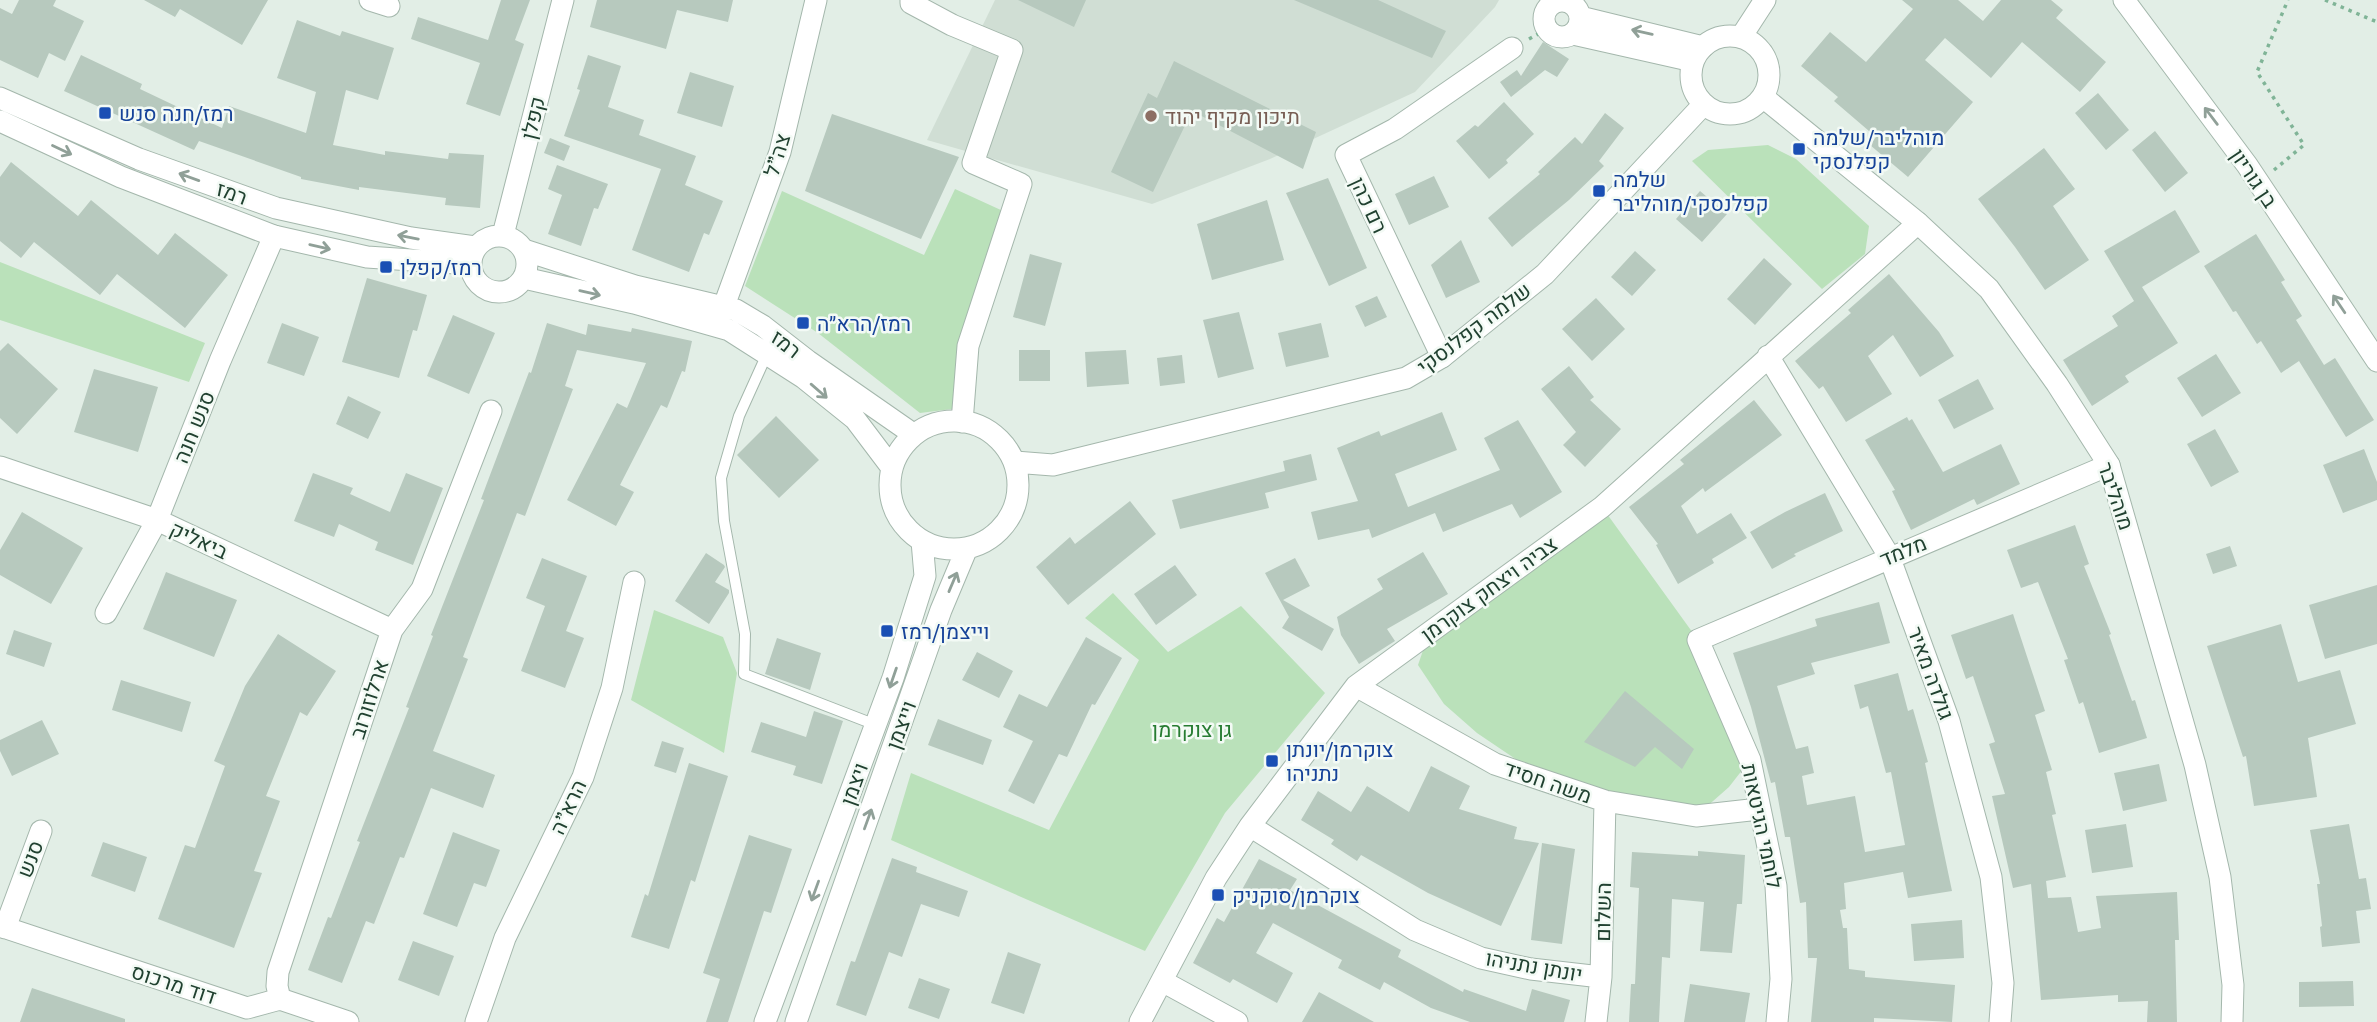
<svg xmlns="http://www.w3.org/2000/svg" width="2377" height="1022" font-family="'Space Grotesk',Heebo,sans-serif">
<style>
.built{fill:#d0ded4}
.green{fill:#bae1ba}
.building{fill:#b7c9be}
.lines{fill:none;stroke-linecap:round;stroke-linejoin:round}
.service-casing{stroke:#a4b7ac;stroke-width:12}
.minor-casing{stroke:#a4b7ac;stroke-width:23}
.tertiary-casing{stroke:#a4b7ac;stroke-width:23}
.path{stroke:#80b497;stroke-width:3.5;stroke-dasharray:3.5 5;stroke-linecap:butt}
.service{stroke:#fff;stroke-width:10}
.minor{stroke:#fff;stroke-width:21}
.tertiary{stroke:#fff;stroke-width:21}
.oneway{stroke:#90a098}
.transit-dot{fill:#1a4fb4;stroke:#f3faf5;stroke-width:2.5}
.education-dot{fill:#8d6e63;stroke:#f3faf5;stroke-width:2.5}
.labels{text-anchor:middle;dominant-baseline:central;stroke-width:5;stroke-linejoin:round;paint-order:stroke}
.transit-label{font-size:21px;fill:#164399;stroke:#f3faf5;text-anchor:start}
.education-label{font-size:21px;fill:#785e54;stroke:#f3faf5;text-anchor:start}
.street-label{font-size:21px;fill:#204130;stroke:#f3faf5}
.park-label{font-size:21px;fill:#277c32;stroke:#f3faf5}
</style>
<rect width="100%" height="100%" fill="#e2eee6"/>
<path class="built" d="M995,0H1499L1495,7L1415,92L1270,159L1152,204L927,140Z"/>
<path class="green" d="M1768,145L1796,159L1869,226L1865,254L1822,289L1692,161L1708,150Z
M955,189L1003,211L960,341L952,409L920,413L818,333L745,286L782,191L924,255Z
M0,262L205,343L189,382L0,320Z
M1602,507L1698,640L1750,760L1729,787L1696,816L1551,783L1477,733L1444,704L1418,665L1429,633Z
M1113,593L1168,652L1241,606L1325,693L1225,813L1145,951L891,840L911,773L1049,830L1139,660L1085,618Z
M654,610L723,637L737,673L724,753L631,700Z"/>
<path class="building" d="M19,0H56L53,6L84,21L65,61L49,53L38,78L0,60V8L12,14Z
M144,0H268L242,45L180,9L175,17Z
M501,0H530L515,40L524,44L500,116L466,104L480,63L411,39L418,17L488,40Z
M597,0H733L728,22L677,10L666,49L590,27Z
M1018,0H1086L1074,27Z
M1294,0H1378L1446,31L1432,58Z
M1902,0H1958L1983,21L2001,0H2051L2063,10L2056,18L2106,62L2080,92L2022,42L1991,78L1945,38L1925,60L1973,102L1908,177L1870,145L1876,137L1834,101L1838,97L1801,66L1830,32L1866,62L1913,9Z
M297,20L340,36L342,31L394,48L378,100L346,90L333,145L385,155V151L448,159L449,153L484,155L480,208L445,205L446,198L359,187V190L301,179V177L199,141L194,150L64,91L81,55L142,84L140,89L222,128L229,106L306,133L316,92L277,78Z
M1543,42L1569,59L1557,77L1545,70L1511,97L1500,82L1517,70L1521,76Z
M588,55L621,66L608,107L644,120L639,135L696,156L685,185L723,201L709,235L704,233L689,272L632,250L661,169L564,136L580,90L577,89Z
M1174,61L1316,132L1303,169L1192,111L1153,192L1111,172L1148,93L1157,98Z
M690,72L734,86L722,127L677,113Z
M2098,93L2129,130L2106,150L2075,113Z
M1504,102L1534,134L1506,160L1508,163L1489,179L1456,141L1475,125L1478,127Z
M1605,113L1624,128L1599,161L1604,166L1569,200L1512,247L1488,218L1540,174L1538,172L1575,137L1582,144Z
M832,114L959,157L921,239L805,191Z
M2155,131L2188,173L2165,192L2132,150Z
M550,138L570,146L564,161L544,153Z
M2044,148L2075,189L2053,206L2089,260L2045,290L2015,247L1978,199Z
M11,162L78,216L91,200L158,255L175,233L228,275L185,328L117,274L100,295L34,242L21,258L0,241V177Z
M557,165L608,184L598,209L594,208L581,246L548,234L562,195L548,189Z
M1434,176L1449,207L1409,225L1395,194Z
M1328,178L1367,268L1329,286L1286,193Z
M1700,191L1727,214L1702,242L1676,219Z
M1267,200L1284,260L1212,280L1197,224Z
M2175,210L2200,252L2142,287L2178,343L2125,376L2129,382L2092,406L2063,360L2118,326L2112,316L2134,301L2104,251Z
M2256,234L2285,280L2281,282L2302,316L2296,320L2324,365L2335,358L2374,420L2346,437L2299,361L2281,373L2261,341L2257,344L2236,311L2233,312L2204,266Z
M1461,240L1480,282L1446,298L1431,265Z
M1635,251L1656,270L1632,296L1611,277Z
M1030,254L1062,263L1045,326L1013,317Z
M1764,258L1792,284L1755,325L1727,299Z
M1889,274L1939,332L1954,356L1920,377L1893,335L1868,356L1892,394L1846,422L1823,386L1819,389L1795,361L1851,313L1848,310Z
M367,278L427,295L417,331L413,330L399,378L342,362Z
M1377,296L1387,317L1365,327L1355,306Z
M1596,298L1625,329L1592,361L1562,329Z
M1239,312L1254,369L1218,378L1203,320Z
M453,315L495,333L469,394L427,376Z
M282,323L319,337L304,376L267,363Z
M547,323L586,335L588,324L631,332L632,328L692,341L685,372L682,371L667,408L661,405L620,485L634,492L616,526L567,500L617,403L627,408L646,363L577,350L565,386L573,389L525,516L517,513L463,657L468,659L433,751L495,775L483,808L431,788L404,858L400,857L374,924L366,921L342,983L308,970L328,917L331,918L360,842L357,841L409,708L406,707L433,636L431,635L484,500L481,499L504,438L529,372L531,373Z
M1321,323L1329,357L1286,367L1278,333Z
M8,343L58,389L17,434L0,418V351Z
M1019,350H1050V381H1019Z
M1126,350L1129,384L1087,387L1085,352Z
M2216,354L2241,393L2202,417L2177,378Z
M1182,355L1185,383L1160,386L1157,358Z
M1569,366L1594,397L1590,400L1621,429L1585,467L1563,445L1576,432L1541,389Z
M94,369L158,387L138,452L74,432Z
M1978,379L1994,409L1954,429L1938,400Z
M348,396L381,412L368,439L336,424Z
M1754,400L1782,435L1705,492L1703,488L1681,506L1697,534L1731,513L1747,538L1712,559L1714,563L1678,584L1656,545L1658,544L1629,507L1684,464L1680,460Z
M1442,412L1457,450L1395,474L1408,507L1500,470L1484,438L1518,420L1562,492L1520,518L1512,504L1443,532L1435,513L1372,538L1369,529L1318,540L1311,512L1358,501L1337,448L1379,431L1381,436Z
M776,416L819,460L779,498L737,455Z
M1907,417L1909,421L1912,419L1943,472L2001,444L2020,484L1977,505L1974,499L1911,530L1892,491L1895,490L1865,440Z
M2215,429L2239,472L2211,487L2187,444Z
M2364,449L2377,482V500L2343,513L2323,465Z
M1311,454L1317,480L1265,493L1269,508L1180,529L1172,500L1285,471L1283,461Z
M313,473L353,488L350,494L390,512L406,473L443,488L413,565L375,550L378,542L339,524L334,537L294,521Z
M1825,493L1843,531L1794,554L1796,556L1772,569L1750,532L1785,512Z
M1130,501L1156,534L1068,605L1036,567L1070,537L1075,544Z
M22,512L83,548L51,604L0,575V550Z
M2075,525L2089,564L2084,566L2111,634L2109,635L2132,701L2135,700L2147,738L2099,753L2083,702L2079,704L2064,660L2068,659L2038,582L2021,588L2007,550Z
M2230,546L2237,566L2213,574L2206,554Z
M1423,552L1448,594L1387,629L1395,641L1359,664L1341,635L1337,617L1383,589L1377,579Z
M706,553L724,565L725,567L715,582L729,590V593L709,624L675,601Z
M542,558L587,576L566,631L584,638L565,688L521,671L545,606L526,598Z
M1295,558L1310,586L1283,600L1334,629L1322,651L1282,628L1289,617L1265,573Z
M1175,565L1197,595L1156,625L1134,594Z
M166,572L237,600L214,657L143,629Z
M2377,585V644L2325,659L2309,605Z
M1879,602L1890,643L1811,663L1815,674L1777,686L1796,749L1808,746L1814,773L1802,776L1807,805L1855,796L1865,852L1905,845L1891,772L1886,773L1868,706L1860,709L1854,685L1898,673L1908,711L1913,709L1928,762L1925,763L1952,891L1908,898L1903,872L1844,883L1846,909L1840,910L1843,928H1847L1849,969L1865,971V977L1955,985L1952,1022L1874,1018V1022H1811L1817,958H1808L1806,902L1800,903L1790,837H1785L1775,782L1771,783L1751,707L1733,653L1817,626L1815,619Z
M2013,614L2045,711L2035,715L2052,770L2046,772L2056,814L2052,815L2066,877L2046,881L2048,898L2071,897L2078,932L2101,928L2096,896L2177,892L2179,940H2175L2177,1022H2147L2148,1001L2118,1002V995L2041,1000L2031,884L2013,888L1992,796L2005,794L1989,744L1995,742L1973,676L1966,679L1951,635Z
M2281,624L2298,682L2340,670L2356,724L2308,738L2317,797L2254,806L2246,756L2243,757L2207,646Z
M14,630L52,643L44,667L6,654Z
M278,634L336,671L307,716L300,712L266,796L280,801L254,871L262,873L234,948L158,919L185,845L195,848L225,766L214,761L245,686Z
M1086,637L1122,658L1095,705L1092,704L1067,757L1059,754L1034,804L1008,791L1033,741L1003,727L1019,694L1047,707Z
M777,638L821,653L810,690L765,674Z
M977,652L1013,671L999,698L962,680Z
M121,680L191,702L182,732L112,710Z
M1625,691L1694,749L1682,769L1655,747L1635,767L1584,742Z
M814,711L843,721L822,784L793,775L796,766L751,752L761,722L806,737Z
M938,719L992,740L983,765L928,745Z
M42,720L59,754L12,776L0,751V740Z
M662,741L684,748L676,773L654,766Z
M689,763L728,776L695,882L691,880L669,949L631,937L645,894L648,896Z
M2159,764L2167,801L2123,811L2114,773Z
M1431,766L1470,786L1459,809L1517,827L1514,839L1539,843L1501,926L1428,893L1361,855L1357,861L1331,844L1334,840L1301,820L1318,791L1351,812L1367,786L1409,812Z
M2126,824L2133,867L2092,873L2085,830Z
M2349,824L2359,879L2366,878L2371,909L2356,911L2360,943L2322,947L2320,927L2322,926L2317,884H2320L2310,830Z
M453,832L500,850L486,887L474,883L457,927L423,914Z
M749,835L792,849L771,913L764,911L728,1022H706L720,979L703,973Z
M103,842L147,857L135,892L91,876Z
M1542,843L1575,849L1562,944L1531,940Z
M1698,851L1745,855L1742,904H1737L1732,953L1700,951L1704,902L1672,899L1670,958L1662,957L1659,1022H1629L1631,984H1635L1639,888L1630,887L1632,852L1698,856Z
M892,858L917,867L916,872L968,891L959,917L921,904L902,957L889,952L866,1016L836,1005L851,961L855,962Z
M1259,859L1297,879L1290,890L1401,950L1398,957L1463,992L1464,989L1526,1011L1532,989L1570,1000L1564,1022H1470L1431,1008L1384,982L1380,990L1338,968L1342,960L1273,923L1256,953L1293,973L1277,1003L1233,979L1230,983L1193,963L1217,918L1224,922Z
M1962,920L1964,958L1914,961L1911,924Z
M413,941L454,956L439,996L398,980Z
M1008,952L1041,964L1024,1014L991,1003Z
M919,978L950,989L939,1019L908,1008Z
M2353,981L2354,1006L2299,1007V982Z
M1690,984L1750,993L1745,1022H1684Z
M32,988L125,1019V1022H20Z
M1319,992L1374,1022H1302Z"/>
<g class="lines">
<g class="service-casing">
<path id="service" d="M767,354L739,416L721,478L724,521L745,634L744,674L876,725"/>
</g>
<g class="minor-casing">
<path id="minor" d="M370,0L389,6
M911,0V3L952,25L1012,50L973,163L1021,184L968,346L962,422
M2124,0L2247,165L2377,361
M1544 19a18 18 0 1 1 36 0a18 18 0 1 1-36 0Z
M1580,17L1703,47
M1573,34L1693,61
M1741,37L1765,0
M503,235L563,0
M1768,356L1889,556L1949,721L1991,877L2003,983L2000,1022
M1442,357L1346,155L1395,129L1512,48
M0,467L157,520L392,630
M106,613L157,520L220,361L274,236
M1356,686L1495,764L1605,801L1696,816L1759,809
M1250,826L1415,930L1481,958L1531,969L1601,977
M0,926L247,1008L280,999L348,1022
M5,928L41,831
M1162,981L1237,1022
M280,999L277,986L278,972L392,630L422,589L491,411
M476,1022L505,938L583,777L612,688L634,582
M1140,1022L1216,878L1250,826L1356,686L1602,507L1918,223
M1596,1022L1601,977L1605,801
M1777,1022L1781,979L1776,886L1750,760L1698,640L2109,465"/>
</g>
<g class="tertiary-casing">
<path id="tertiary" d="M1691 75a39 39 0 1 1 78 0a39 39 0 1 1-78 0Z
M1763,97L1918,223L1989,289L2057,384L2109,465L2195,765L2220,877L2233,985L2232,1022
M0,98L139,159L276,208L411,238L475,247
M0,121L121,177L274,236L367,257L470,264
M471 264a28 28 0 1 1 56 0a28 28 0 1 1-56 0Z
M524,250L635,286L736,310L763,326L808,361L913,434
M524,278L634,303L729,330L804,378L855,419L892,468
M724,306L780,152L816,0
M890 485a64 64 0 1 1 128 0a64 64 0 1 1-128 0Z
M1014,462L1053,465L1406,378L1442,357L1545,274L1704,104
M765,1022L893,678L925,576L922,541
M796,1022L941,610L967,548"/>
</g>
<path class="path" d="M2325,0L2377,22
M1529,39L1547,29
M2274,170L2304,145L2257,72L2288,0"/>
<use href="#service" class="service"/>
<use href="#minor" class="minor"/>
<use href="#tertiary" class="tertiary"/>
</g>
<defs><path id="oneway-shaft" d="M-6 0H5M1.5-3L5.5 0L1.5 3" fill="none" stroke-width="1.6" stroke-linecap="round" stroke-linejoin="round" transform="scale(1.75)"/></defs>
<g class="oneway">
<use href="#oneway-shaft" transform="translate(1642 32) rotate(-167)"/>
<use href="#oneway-shaft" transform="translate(2211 116) rotate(-127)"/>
<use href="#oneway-shaft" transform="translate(62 150) rotate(25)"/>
<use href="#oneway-shaft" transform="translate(189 177) rotate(-160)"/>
<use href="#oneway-shaft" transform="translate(408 237) rotate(-169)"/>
<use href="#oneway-shaft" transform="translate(320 247) rotate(13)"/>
<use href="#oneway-shaft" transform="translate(590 293) rotate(13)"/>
<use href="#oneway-shaft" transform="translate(2339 304) rotate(-124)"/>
<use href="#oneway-shaft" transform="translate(819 391) rotate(41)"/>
<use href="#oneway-shaft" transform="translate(953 582) rotate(-67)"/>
<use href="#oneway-shaft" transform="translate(893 678) rotate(109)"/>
<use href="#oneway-shaft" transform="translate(868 819) rotate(-70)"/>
<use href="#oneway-shaft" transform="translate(815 891) rotate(110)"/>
</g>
<g class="transit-dot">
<rect x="98" y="106" width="14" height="14" rx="3.5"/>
<rect x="1792" y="142" width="14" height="14" rx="3.5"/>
<rect x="1592" y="184" width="14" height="14" rx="3.5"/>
<rect x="379" y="260" width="14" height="14" rx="3.5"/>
<rect x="796" y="316" width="14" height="14" rx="3.5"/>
<rect x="880" y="624" width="14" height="14" rx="3.5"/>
<rect x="1265" y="754" width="14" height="14" rx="3.5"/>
<rect x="1211" y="888" width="14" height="14" rx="3.5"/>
</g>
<circle class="education-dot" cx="1151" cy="116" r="7"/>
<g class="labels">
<g class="transit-label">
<text x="119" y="113">רמז/חנה סנש</text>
<text x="1813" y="137">מוהליבר/שלמה<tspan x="1813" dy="24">קפלנסקי</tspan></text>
<text x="1613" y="179">שלמה<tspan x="1613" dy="24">קפלנסקי/מוהליבר</tspan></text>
<text x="400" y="267">רמז/קפלן</text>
<text x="817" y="323">רמז/הרא״ה</text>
<text x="901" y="631">וייצמן/רמז</text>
<text x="1286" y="749">צוקרמן/יונתן<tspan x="1286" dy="24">נתניהו</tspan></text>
<text x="1232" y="895">צוקרמן/סוקניק</text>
</g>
<g class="education-label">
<text x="1165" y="116">תיכון מקיף יהוד</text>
</g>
<g class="street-label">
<text transform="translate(533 118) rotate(-76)">קפלן</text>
<text transform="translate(777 155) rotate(-73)">צה"ל</text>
<text transform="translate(2254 178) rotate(56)">בן גוריון</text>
<text transform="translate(232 193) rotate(20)">רמז</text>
<text transform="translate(1369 205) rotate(65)">רם כהן</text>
<text transform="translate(1474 328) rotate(-37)">שלמה קפלנסקי</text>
<text transform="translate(786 344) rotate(38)">רמז</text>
<text transform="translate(194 427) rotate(-68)">סנש חנה</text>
<text transform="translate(2116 496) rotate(71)">מוהליבר</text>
<text transform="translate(199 540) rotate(25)">ביאליק</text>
<text transform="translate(1903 551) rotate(-23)">מלמד</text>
<text transform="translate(1489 589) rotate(-36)">צביה ויצחק צוקרמן</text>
<text transform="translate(1931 673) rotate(70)">גולדה מאיר</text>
<text transform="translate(369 699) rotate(-72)">ארלוזורוב</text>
<text transform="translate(901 725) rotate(-70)">וייצמן</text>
<text transform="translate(1548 782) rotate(19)">משה חסיד</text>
<text transform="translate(854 784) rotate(-70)">ויצמן</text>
<text transform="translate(568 807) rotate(-65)">הרא"ה</text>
<text transform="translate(1762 826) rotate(78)">לוחמי הגיטאות</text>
<text transform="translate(30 859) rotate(-69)">סנש</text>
<text transform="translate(1603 912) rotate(-89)">השלום</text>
<text transform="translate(1534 966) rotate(10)">יונתן נתניהו</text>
<text transform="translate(174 984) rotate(18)">דוד מרכוס</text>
</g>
<g class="park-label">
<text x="1192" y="729">גן צוקרמן</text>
</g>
</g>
</svg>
